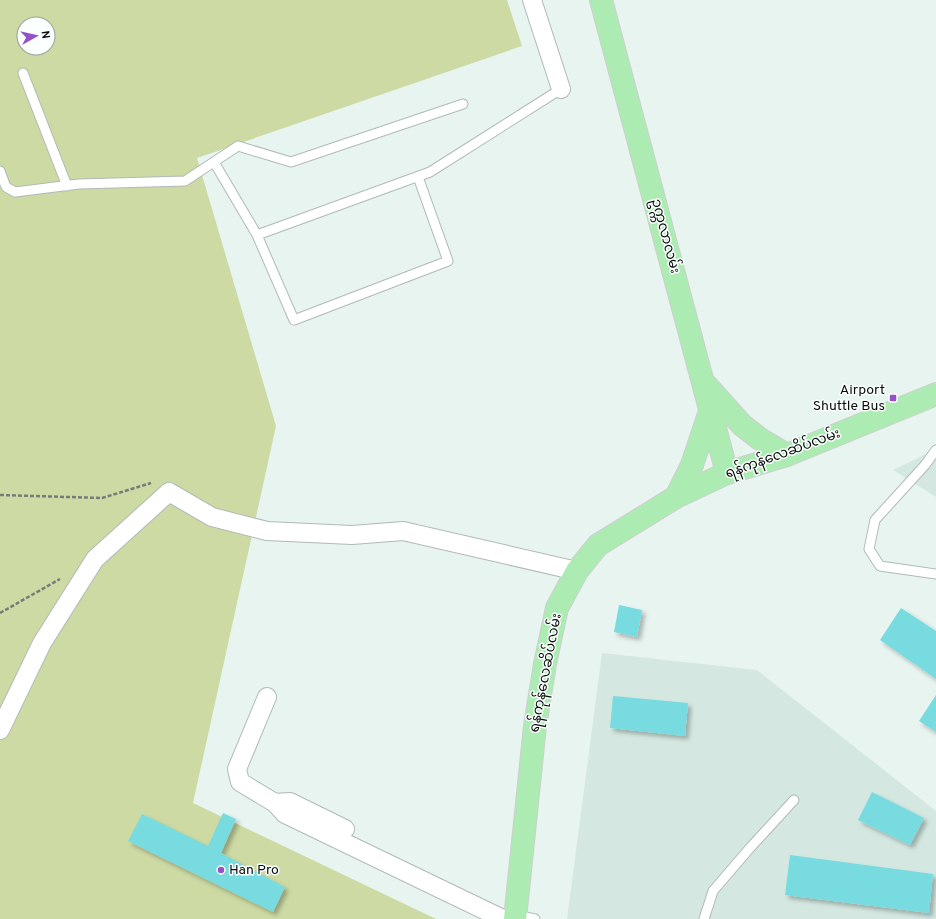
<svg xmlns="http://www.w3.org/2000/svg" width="936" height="919" font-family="Overpass,'Noto Sans Myanmar',sans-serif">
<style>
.built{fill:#d4e8e1}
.green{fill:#cddaa3;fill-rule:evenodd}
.building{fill:#78dbe0;filter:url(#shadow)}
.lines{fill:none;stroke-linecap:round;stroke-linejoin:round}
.service-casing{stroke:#b0bab7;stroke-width:11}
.minor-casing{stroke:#b0bab7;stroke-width:20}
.primary-casing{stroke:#cecfce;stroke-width:24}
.path{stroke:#757d7a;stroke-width:2.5;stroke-dasharray:4 2;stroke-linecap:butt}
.service{stroke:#fff;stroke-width:9}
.minor{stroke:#fff;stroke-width:18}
.primary{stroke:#acecb3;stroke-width:22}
.poi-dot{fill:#9552c7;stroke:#fbfffd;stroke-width:1.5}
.labels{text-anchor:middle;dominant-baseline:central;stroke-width:3;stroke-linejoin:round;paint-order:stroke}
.street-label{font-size:14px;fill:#090d0c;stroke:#fbfffd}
.poi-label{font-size:14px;fill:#090d0c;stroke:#fbfffd;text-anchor:end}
</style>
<defs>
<filter id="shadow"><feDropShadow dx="3.5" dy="3.5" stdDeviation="2" flood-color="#0004"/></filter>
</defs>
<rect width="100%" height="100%" fill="#e8f4f0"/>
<path class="built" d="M936,449V497L893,470Z
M602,653L757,670L936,811V919H567Z"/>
<path class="green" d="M0,0H507L522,46L197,158L276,426L193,803L436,919H0ZM24,24H48V48H24Z"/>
<path class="building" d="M619,605L642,610L637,637L614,632Z
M901,608L936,631V679L880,640Z
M936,695V732L919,721Z
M613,696L688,703L685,736L610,728Z
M872,792L924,818L910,845L858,820Z
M223,813L236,819L221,853L285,887L273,912L128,841L142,814L208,846Z
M790,855L933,874L929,913L785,895Z"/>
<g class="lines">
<g class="service-casing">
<path id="service" d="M23,73L67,186
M214,162L257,235L294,320L448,261L418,177
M0,171L6,187L15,192L79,184L185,181L238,146L291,162L463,104
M257,235L430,172L561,89
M936,450L925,465L875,520L869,549L880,566L936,574
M516,915L535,919
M704,919L713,891L749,849L794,800"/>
</g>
<g class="minor-casing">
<path id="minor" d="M532,0L561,89
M267,697L237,769L240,782L275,803L285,814L503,919
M0,730L42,643L95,559L169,492L212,517L267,531L352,535L403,531L577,571
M275,803L290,802L345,829"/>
</g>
<g class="primary-casing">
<path id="primary" d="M601,0L727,473
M707,386L742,425L760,439L787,455
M676,497L692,465L711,408
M515,919L535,726L545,664L557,608L577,571L598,545L676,497L727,473L787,455L936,394"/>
</g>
<path class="path" d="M0,495L102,498L151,483
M0,613L60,579"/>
<use href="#service" class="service"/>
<use href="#minor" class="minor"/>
<use href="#primary" class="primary"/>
</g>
<g class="poi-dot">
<rect x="889" y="394" width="8" height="8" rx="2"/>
<circle cx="221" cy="870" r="4"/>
</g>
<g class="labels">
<g class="street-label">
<text transform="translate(665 236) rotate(75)">ဥက္ကလာလမ်း</text>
<text transform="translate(783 454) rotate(-20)">ရန်ကုန်လေဆိပ်လမ်း</text>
<text transform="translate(546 673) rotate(-79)">ရန်ကုန်လေဆိပ်လမ်း</text>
</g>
<g class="poi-label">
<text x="885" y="390">Airport<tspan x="885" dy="16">Shuttle Bus</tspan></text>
<text x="229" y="870" text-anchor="start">Han Pro</text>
</g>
</g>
<g transform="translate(36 36) rotate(82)"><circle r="19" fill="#fbfffd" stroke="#9a9e9d"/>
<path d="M0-3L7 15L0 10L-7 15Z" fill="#9552c7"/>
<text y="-6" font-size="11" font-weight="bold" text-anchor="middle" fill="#090d0c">N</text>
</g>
</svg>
